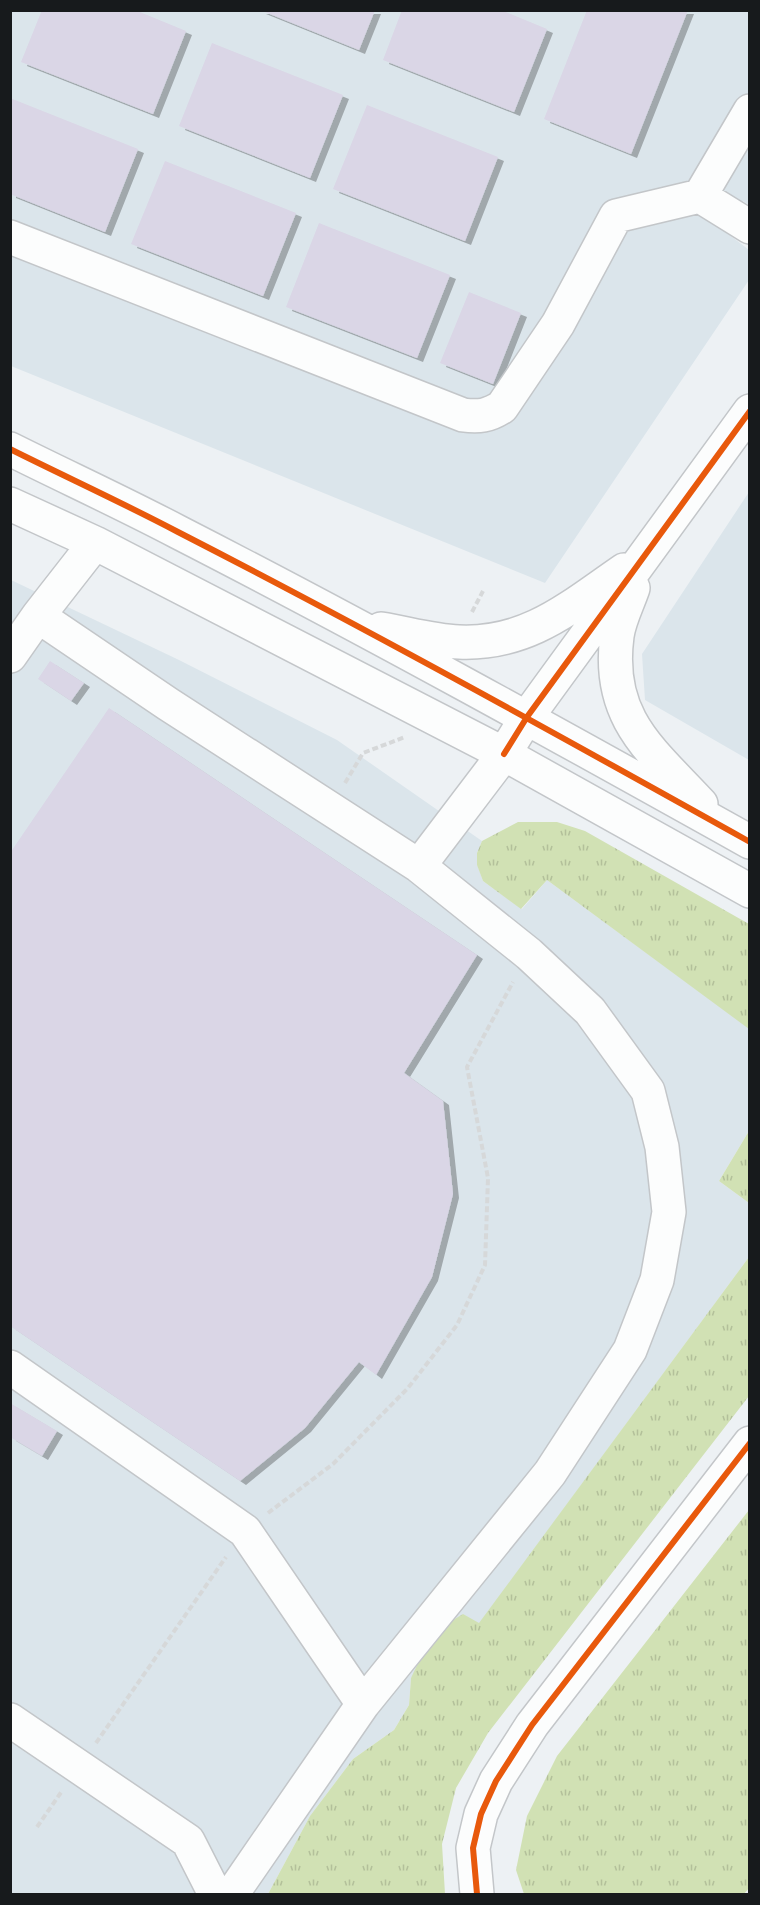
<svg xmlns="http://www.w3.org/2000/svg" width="760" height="1905" font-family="'Noto Sans',sans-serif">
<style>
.built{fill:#dbe5eb}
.grass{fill:url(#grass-tufts)}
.building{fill:#dad6e6;filter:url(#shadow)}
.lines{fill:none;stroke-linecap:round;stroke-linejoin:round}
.minor-casing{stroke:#c3c6c9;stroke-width:36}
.path{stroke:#d6d8d9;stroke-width:4;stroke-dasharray:6 3;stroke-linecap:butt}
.minor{stroke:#fcfdfd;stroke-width:33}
.cycleway-casing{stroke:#fcfdff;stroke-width:10}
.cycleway{stroke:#e8590c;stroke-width:6}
</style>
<defs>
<pattern id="grass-tufts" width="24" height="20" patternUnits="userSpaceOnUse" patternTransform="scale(1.5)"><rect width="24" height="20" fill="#d1e1b4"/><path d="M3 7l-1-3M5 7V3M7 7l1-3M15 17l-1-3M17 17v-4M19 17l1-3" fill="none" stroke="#b3c09a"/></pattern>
<filter id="shadow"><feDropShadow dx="6" dy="4" stdDeviation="0" flood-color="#0004"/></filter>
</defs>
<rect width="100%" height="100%" fill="#edf1f4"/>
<path class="built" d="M10,11H749V205L743,201L723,230L749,250V280L545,583L11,366Z
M749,492V760L645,700L642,654Z
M11,580L179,660L337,740L482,841L477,853V864L483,881L522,909L547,880L750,1029L749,1131L719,1181L749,1203V1257L479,1624L411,1678L409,1705L394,1730L353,1759L310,1816L268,1894H11Z"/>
<path class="grass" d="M518,822H557L585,831L749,924V1029L547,880L521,909L483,881L477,865V853L482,841Z
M749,1131L750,1203H749L719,1181Z
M749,1257V1396L488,1733L456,1788L442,1844L445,1894H268L310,1816L353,1759L394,1730L409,1705L411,1678L427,1644L453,1620L463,1614L479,1623Z
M749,1510V1888L744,1894H524L516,1870L527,1816L557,1756Z"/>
<path class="building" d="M42,10H135L186,31L153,114L21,62Z
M260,10H375L359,50Z
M402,10H501L547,29L514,112L383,60Z
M587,10H688L631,154L544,119Z
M212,43L343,95L310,178L179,126Z
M10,98L138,149L105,232L10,194Z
M367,105L498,157L465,241L333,189Z
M165,161L296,213L263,296L131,244Z
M319,223L450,275L417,358L286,307Z
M469,292L521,313L493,384L440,363Z
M50,661L84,683L71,701L38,679Z
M109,708L477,955L404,1073L443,1101L453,1194L432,1277L376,1375L359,1362L305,1428L240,1481L10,1326V853Z
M10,1403L57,1431L42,1456L10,1437Z"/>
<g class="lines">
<g class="minor-casing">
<path id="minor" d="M700,196L750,111
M10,237L463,415C479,417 488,416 502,407L558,324L616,216L700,196L750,227
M10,449C66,477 123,503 178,532C371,631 560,736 750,842
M10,504L95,543L504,754L750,891
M633,588C628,603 619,620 617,636C606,718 651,750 701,804
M38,616L95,543
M381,629C406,633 433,641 459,642C528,645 570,607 624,570
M10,656L38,616L168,704L419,866L529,954L590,1011L648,1091L662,1147L669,1212L657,1280L630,1350L550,1473L363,1704L245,1531L10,1367
M419,866L504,754L527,717L750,411
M10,1720L188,1841L215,1894
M232,1894L363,1704
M477,1894L473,1848L481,1814L496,1781L532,1725L750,1443"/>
</g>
<path class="path" d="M472,612L483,591
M345,783L363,753L405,737
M268,1513L333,1464L408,1388L457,1325L485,1265L488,1178L467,1067L513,982
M96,1743L226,1557
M37,1827L62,1791"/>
<use href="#minor" class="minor"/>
<g class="cycleway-casing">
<path id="cycleway" d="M10,449C66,477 123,503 178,532C371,631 560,736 750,842
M504,754L527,717L750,411
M477,1894L473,1848L481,1814L496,1781L532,1725L750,1443"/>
</g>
<use href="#cycleway" class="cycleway"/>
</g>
<rect width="760" height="1905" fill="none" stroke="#171a1c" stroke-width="24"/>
</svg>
